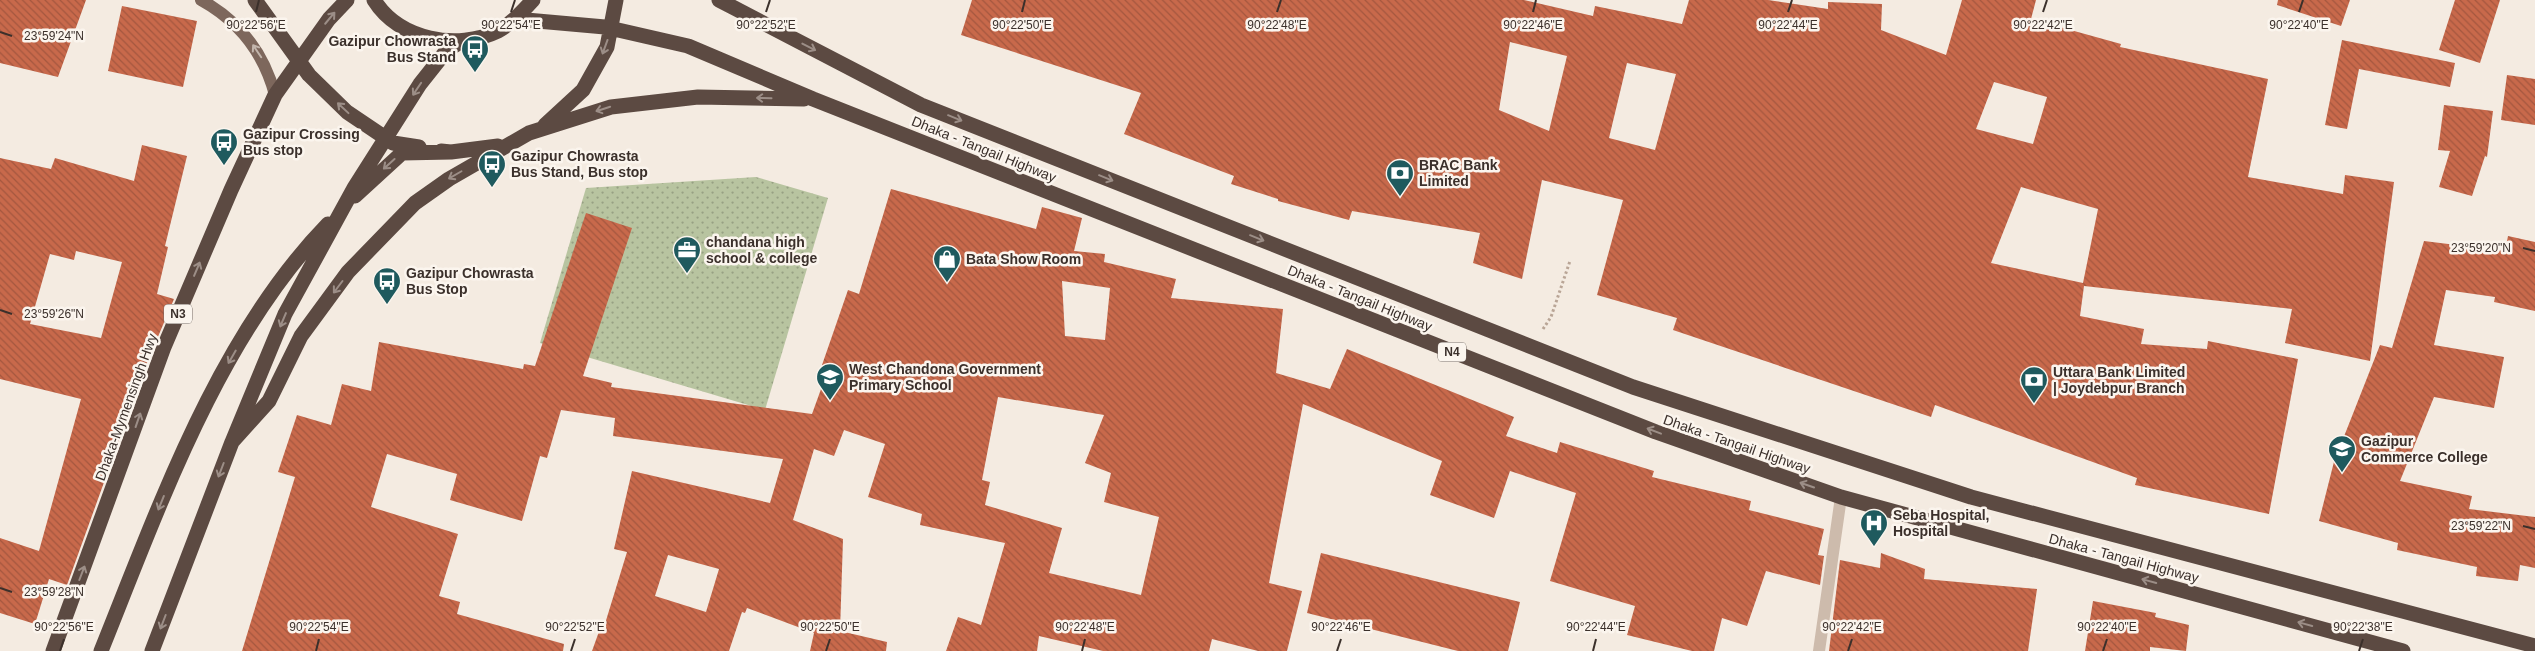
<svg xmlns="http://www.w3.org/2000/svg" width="2535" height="651" font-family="Helvetica,sans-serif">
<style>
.grass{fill:url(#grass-dots)}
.building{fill:url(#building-back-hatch);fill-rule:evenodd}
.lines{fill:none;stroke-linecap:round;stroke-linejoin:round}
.path{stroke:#b9a596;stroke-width:3;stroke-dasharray:2.5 2.5;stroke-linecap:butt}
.minor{stroke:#cdbbac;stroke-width:12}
.major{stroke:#7d675c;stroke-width:12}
.highway{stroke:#5c4a42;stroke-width:15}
.oneway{stroke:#9c8e87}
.oneway2{stroke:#c2b5ac}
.ticks{fill:none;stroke:#3b302b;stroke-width:2}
.labels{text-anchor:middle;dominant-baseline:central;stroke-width:5;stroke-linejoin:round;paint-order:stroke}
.shield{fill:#fbf5ee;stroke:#756b66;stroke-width:1}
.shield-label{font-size:12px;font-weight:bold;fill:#3b302b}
.poi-label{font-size:14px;font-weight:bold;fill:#3b302b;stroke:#fbf5ee;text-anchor:start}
.street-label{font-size:14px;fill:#3b302b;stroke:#fbf5ee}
.ticks-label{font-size:12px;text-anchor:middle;fill:#3b302b;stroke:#fbf5ee;stroke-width:5;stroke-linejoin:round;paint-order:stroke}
</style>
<defs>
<pattern id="grass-dots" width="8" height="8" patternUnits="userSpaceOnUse" patternTransform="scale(1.25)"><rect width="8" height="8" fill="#b8c4a0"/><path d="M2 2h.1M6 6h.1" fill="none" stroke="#97a083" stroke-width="1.8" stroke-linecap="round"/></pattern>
<pattern id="building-back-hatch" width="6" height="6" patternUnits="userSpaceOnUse" patternTransform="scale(1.25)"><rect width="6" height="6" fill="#c8694b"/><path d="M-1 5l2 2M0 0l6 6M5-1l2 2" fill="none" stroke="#a4573f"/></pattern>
</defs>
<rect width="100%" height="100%" fill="#f4ebe1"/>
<path class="grass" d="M756,177L828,198L765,410L540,343L586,188Z"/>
<path class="building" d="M0,0H86L58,77L0,63Z
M972,0H1524L1593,16L1595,6L1682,24L1689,0H1768L1828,9V2L1882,4L1881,30L1946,55L1962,0H2036L2031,19L2121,44L2120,47L2268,79L2248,177L2343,194L2345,175L2394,182L2370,361L2285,343L2292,309L2084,286L2080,316L2144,329L2141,344L2207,349L2208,341L2298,359L2269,514L2135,485L2137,478L1935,405L1931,417L1673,330L1677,318L1597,295L1623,200L1542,180L1522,279L1473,263L1480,233L1352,211L1349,220L1278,201V199L1231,184L1234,176L1124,134L1141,93L961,35ZM1510,42L1567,56L1549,131L1499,110ZM1627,63L1676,74L1655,150L1609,138ZM1994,82L2047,97L2033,144L1976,129ZM2021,187L2098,209L2083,283L1991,263Z
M2278,0H2350L2341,26L2277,5Z
M2455,0H2500L2480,63L2439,50Z
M122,6L197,21L183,87L108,71Z
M2342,40L2455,63L2450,87L2359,69L2347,129L2325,125Z
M2507,75L2535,79V125L2501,120Z
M2444,105L2493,111L2487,157L2485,156L2472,196L2439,187L2450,151L2438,150Z
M142,145L187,156L165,246L168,247L157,294L174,299L157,339L156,338L67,585L49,579L35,624L0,613V538L39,551L81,399L0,379V158L51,169L55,158L134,181ZM76,251L122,262L101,338L30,324L50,254L74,260Z
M891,189L1036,229L1042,207L1082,218L1074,251L1105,254L1104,262L1176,279L1171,298L1283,309L1276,373L1330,389L1347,349L1514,417L1506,436L1557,453L1560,442L1654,471L1652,477L1751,501L1749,510L1824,529L1818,555L1824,556L1820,585L1766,571L1747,626L1722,618L1714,651H1692L1627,635L1635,606L1550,581L1576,493L1510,471L1494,518L1430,495L1442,461L1303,404L1269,583L1302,591L1287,651H1258L1212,639L1209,651H1103L1039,636L1037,651H946L958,617L981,625L1005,543L920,525L922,514L868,497L885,444L844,430L834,456L814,449L793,520L843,539L840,631L887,642L886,651H810L814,633L747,608L745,613L742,612L729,651H592L601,626L604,627L627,552L614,549L632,471L770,503L783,459L613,436L615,418L561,410L547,458L540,456L522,521L450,500L457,474L387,454L371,507L458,534L439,596L460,602L457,614L564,644L563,651H242L295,477L278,472L297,415L331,425L342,384L371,391L379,342L523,369L524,364L535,366L586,213L632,228L583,376L612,383L611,387L812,414L829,367L822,365L848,290L859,294ZM1062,281L1110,288L1105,340L1065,336ZM998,397L1104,415L1085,463L1111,473L1104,502L1159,517L1141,595L1049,573L1062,528L985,505L990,482L982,480ZM668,555L719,569L706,612L655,596Z
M2508,236L2535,242V311L2494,302L2495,297L2446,290L2434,345L2504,357L2494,408L2434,397L2400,481L2472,496L2469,509L2535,517V568L2520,565L2518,581L2476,576L2477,567L2397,550L2398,543L2319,521L2340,438L2343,439L2380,345L2392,348L2424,241L2505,251Z
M1321,553L1520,602L1508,651H1458L1307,613Z
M1881,553L1925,569L1924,579L2037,589L2028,651H1829L1840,560L1880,568Z
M2093,601L2156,613L2155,617L2189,625L2186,651L2150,647V651H2085Z"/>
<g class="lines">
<path class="path" d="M1543,329L1551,317L1570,261"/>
<path class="minor" d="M1819,651L1841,497"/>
<path class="major" d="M201,0C239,21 264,53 275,95"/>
<path class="highway" d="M255,0L309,75L347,112L393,143L419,147
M374,0C399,40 457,51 498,31C512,23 522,12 533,0
M719,0L921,105L1633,387L1971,497L2535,646
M515,19L605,27L688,46L813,99L1656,432L1841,497L2403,651
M545,125L583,90L607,47L616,0
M441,151L451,152L498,146
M355,196L402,153L451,152
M232,442L269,401L301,336L348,272L415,203L449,179L529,133L611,107L698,97L804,99
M53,651L164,347L231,190L275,95L329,19L347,0
M101,651C159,507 218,337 328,224
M152,651L232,442L285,314L354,188L420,84L447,50L462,41"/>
</g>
<defs><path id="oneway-shaft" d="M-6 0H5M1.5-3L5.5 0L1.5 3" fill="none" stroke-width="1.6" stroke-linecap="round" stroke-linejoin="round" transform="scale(1.25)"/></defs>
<g class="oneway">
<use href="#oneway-shaft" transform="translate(330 18) rotate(-50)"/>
<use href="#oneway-shaft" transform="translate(605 47) rotate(110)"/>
<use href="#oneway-shaft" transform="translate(809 47) rotate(27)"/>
<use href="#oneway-shaft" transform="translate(417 89) rotate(124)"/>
<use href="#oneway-shaft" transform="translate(764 98) rotate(-179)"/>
<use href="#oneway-shaft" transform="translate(343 108) rotate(-137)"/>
<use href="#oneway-shaft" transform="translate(603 109) rotate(162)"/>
<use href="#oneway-shaft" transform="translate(955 118) rotate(22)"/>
<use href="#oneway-shaft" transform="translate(389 164) rotate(138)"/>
<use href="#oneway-shaft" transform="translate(455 175) rotate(150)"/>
<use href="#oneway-shaft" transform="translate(1106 178) rotate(22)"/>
<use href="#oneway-shaft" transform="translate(1257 238) rotate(22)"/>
<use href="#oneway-shaft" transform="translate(197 269) rotate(-67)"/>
<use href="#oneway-shaft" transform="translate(338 287) rotate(127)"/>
<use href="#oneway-shaft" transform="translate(283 320) rotate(113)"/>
<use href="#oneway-shaft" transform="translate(232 357) rotate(120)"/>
<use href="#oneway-shaft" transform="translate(138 420) rotate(-71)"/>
<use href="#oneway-shaft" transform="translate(1654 431) rotate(-159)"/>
<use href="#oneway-shaft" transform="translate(221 470) rotate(111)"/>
<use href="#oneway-shaft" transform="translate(1807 485) rotate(-161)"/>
<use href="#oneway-shaft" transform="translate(161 503) rotate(112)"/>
<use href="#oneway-shaft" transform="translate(82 573) rotate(-69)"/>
<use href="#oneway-shaft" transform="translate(2149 581) rotate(-165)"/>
<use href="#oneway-shaft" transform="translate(163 622) rotate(111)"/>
<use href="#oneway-shaft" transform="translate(2305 624) rotate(-165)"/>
</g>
<use class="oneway2" href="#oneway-shaft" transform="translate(257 51) rotate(-124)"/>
<path class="ticks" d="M256,12L259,0M511,12L515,0M766,12L770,0M1022,12L1025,0M1277,12L1281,0M1533,12L1536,0M1788,12L1792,0M2043,12L2047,0M2299,12L2303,0M0,32L12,36M2523,248L2535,251M0,310L12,314M2523,526L2535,529M0,588L12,592M60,651L64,639M316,651L319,639M571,651L575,639M826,651L830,639M1082,651L1085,639M1337,651L1341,639M1593,651L1596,639M1848,651L1852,639M2103,651L2107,639M2359,651L2363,639"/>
<defs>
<g id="bus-pin" transform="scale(1.4375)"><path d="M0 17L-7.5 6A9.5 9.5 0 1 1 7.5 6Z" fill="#1f5a5e" stroke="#fbf5ee"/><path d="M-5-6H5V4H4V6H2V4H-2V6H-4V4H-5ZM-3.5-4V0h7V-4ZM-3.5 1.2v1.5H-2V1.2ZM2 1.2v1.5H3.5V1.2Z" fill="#fff"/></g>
<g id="bank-pin" transform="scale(1.4375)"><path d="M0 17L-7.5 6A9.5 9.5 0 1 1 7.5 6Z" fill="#1f5a5e" stroke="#fbf5ee"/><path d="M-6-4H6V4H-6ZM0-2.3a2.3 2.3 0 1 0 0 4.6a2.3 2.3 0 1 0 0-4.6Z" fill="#fff"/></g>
<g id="office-pin" transform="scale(1.4375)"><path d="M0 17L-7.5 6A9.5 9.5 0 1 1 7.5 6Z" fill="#1f5a5e" stroke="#fbf5ee"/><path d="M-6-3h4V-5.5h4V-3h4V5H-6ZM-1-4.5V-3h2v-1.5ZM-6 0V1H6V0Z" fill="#fff"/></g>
<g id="shop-pin" transform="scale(1.4375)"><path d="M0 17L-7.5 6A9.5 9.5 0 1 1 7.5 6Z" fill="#1f5a5e" stroke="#fbf5ee"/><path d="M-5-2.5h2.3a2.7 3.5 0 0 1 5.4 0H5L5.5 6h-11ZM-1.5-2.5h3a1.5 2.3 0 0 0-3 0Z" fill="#fff"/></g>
<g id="school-pin" transform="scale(1.4375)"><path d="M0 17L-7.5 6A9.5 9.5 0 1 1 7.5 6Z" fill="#1f5a5e" stroke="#fbf5ee"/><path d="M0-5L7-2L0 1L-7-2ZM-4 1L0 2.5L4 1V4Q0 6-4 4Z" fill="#fff"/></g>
<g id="university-pin" transform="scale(1.4375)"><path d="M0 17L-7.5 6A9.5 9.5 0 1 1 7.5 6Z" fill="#1f5a5e" stroke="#fbf5ee"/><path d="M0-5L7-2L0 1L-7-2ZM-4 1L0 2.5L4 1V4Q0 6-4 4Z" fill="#fff"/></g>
<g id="hospital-pin" transform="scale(1.4375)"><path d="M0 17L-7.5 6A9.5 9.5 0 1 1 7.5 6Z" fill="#1f5a5e" stroke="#fbf5ee"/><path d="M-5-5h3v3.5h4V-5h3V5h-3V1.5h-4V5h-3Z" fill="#fff"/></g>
</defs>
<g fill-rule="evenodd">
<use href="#bus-pin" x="475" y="49"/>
<use href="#bus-pin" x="224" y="142"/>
<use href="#bus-pin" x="492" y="164"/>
<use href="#bank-pin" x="1400" y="173"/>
<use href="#office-pin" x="687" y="250"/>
<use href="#shop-pin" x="947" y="259"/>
<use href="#bus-pin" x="387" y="281"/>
<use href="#school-pin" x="830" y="377"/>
<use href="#bank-pin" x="2034" y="380"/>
<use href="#university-pin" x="2342" y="449"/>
<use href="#hospital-pin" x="1874" y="523"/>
</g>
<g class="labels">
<g class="shield">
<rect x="164" y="304.5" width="28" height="19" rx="4"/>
<rect x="1438" y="342.5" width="28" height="19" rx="4"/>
</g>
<g class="shield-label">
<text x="178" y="314">N3</text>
<text x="1452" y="352">N4</text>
</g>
<g class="poi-label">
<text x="456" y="41" text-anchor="end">Gazipur Chowrasta<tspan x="456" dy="16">Bus Stand</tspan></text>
<text x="243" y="134">Gazipur Crossing<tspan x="243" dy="16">Bus stop</tspan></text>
<text x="511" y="156">Gazipur Chowrasta<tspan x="511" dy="16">Bus Stand, Bus stop</tspan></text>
<text x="1419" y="165">BRAC Bank<tspan x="1419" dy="16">Limited</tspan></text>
<text x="706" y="242">chandana high<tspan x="706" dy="16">school &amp; college</tspan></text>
<text x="966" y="259">Bata Show Room</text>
<text x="406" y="273">Gazipur Chowrasta<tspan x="406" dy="16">Bus Stop</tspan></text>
<text x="849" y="369">West Chandona Government<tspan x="849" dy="16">Primary School</tspan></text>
<text x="2053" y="372">Uttara Bank Limited<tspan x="2053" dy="16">| Joydebpur Branch</tspan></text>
<text x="2361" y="441">Gazipur<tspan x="2361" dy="16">Commerce College</tspan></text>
<text x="1893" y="515">Seba Hospital,<tspan x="1893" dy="16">Hospital</tspan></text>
</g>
<g class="street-label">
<text transform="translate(984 149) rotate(22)">Dhaka - Tangail Highway</text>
<text transform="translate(1360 298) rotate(22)">Dhaka - Tangail Highway</text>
<text transform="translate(126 407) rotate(-70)">Dhaka-Mymensingh Hwy</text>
<text transform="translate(1737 444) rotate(19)">Dhaka - Tangail Highway</text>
<text transform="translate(2124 558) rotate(15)">Dhaka - Tangail Highway</text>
</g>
</g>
<g class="ticks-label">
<text x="256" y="29">90°22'56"E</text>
<text x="511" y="29">90°22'54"E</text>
<text x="766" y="29">90°22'52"E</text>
<text x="1022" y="29">90°22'50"E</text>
<text x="1277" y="29">90°22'48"E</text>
<text x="1533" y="29">90°22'46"E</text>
<text x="1788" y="29">90°22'44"E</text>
<text x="2043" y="29">90°22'42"E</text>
<text x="2299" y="29">90°22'40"E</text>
<text x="54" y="40">23°59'24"N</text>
<text x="2481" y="252">23°59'20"N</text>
<text x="54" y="318">23°59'26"N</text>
<text x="2481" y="530">23°59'22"N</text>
<text x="54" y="596">23°59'28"N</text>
<text x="64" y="631">90°22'56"E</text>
<text x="319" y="631">90°22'54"E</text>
<text x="575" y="631">90°22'52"E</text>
<text x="830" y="631">90°22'50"E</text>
<text x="1085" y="631">90°22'48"E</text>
<text x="1341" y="631">90°22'46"E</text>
<text x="1596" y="631">90°22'44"E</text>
<text x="1852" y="631">90°22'42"E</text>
<text x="2107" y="631">90°22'40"E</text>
<text x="2363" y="631">90°22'38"E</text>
</g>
</svg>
